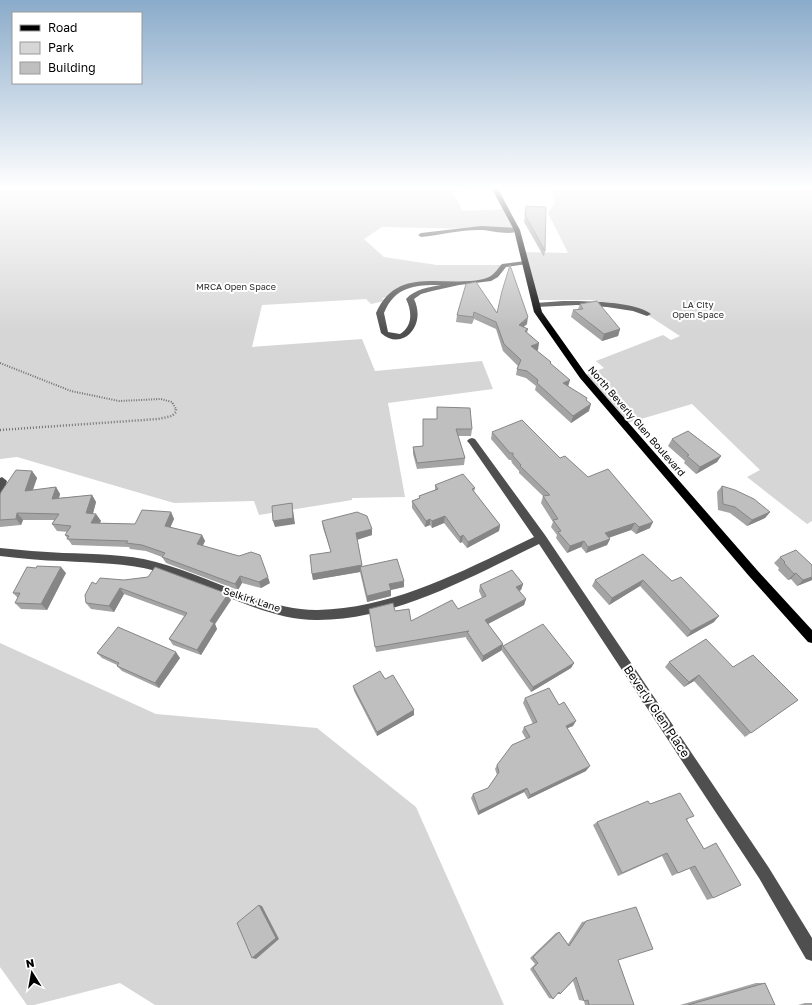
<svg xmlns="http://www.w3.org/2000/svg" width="812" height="1005" font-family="'Golos Text',sans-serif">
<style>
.green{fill:#d6d6d6}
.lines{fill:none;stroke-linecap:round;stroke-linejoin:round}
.path-far2{stroke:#717171;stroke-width:1.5;stroke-dasharray:0.5 1;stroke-linecap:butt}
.path-far1{stroke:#717171;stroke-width:2;stroke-dasharray:1 1.5;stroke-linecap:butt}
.path{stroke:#717171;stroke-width:2.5;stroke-dasharray:1 2;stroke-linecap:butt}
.minor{fill:#4f4f4f;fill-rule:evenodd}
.major{fill:#000;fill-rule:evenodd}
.wall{fill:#a4a4a4}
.shaded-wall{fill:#868686}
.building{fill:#bfbfbf;stroke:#868686}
.labels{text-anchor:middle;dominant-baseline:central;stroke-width:4;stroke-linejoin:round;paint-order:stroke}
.far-park-label{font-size:9px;fill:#2d2d2d;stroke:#fff}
.street-label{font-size:10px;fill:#000;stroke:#fff}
.near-street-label{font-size:12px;fill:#000;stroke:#fff}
</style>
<rect width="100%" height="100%" fill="#fff"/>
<path class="green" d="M0,189H478L452,192L463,211L506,209L517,230L382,227L364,239L384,257L437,265H504C484,287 466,284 438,283C431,283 421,282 413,285C402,289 394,297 382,298L384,301L371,304L366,299L262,305L252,347L362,339L375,371L482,361L493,389L388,403L405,497L352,498V500L259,515L254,501L174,503L17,457L0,459Z
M551,189H812V521L807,524L747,477L760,470L692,404L624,424L583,376L604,368L596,361L663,335L671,340L680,336L637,308L591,300H534L522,252L568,253L548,213L555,202Z
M0,643L156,714L317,728L416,807L504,1005H155L120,983L34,1005H27L0,967Z"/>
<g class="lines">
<path class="path-far2" d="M50,189L52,190L50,192L52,193"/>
<path class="path-far1" d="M0,363L71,391L119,401L161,399L172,402L176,409"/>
<path class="path" d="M0,430L158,419L172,416L176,412V408"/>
<path class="minor" d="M481,226L517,228L520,230C512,236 493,231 483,230C464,229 440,235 421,237L418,235L421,233Z
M525,261L527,262V264L506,267L498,277L491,281L459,285L432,291L421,294L414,299C427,326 402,352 381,333L376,313C395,270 434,284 471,281C477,280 483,280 489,277C495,274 498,268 502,264ZM441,285C429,287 415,289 406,299C412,311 413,326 400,334L388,332L384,313C395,286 415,285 441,285Z
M563,301C584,301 635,301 651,314L647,316L633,311L607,307L577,305L536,307L532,305L536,303Z
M472,438L475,439L545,535L769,868L812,938V961L806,959L759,878L539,544C470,577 397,619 318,620C265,621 208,584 156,571C126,563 95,563 63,561C42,561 21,558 0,556V548C21,550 42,552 63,553C95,554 126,554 156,562C208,575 266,611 318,610C396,608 466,569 534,537L469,443L467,441L469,439Z
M2,477L7,481L3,495L0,496V478Z"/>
<path class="major" d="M492,189H498L520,230L542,312L586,374L757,570L812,630V643L808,642L749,576L580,378L534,312L514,230Z"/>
</g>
<path class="wall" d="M526,206L545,251L544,257L524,222Z
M466,284L497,313L527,324L523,327L528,329L527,333L538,350L537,351L551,364L568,386L587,401L589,411L571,423L535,390L536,386L526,378L516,375L517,369L518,366L503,351L496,329L474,319L472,324L456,322L457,315Z
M580,304L620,329L618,336L602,341L571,317L573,310L578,309Z
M437,407L472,429L471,436H458L465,458L464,465L417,469L413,454V447L423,446L437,419Z
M492,432L560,458L588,477L650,528L636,534L631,530L609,537L610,539L607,545L586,553L581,547L567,553L556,538L557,535L551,527L553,522L541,503L543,496L519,473V471L512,463L511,460H509L491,439Z
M672,439L721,456L717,462L696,474L684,463L685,461L668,446Z
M32,471L37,478L33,490L56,487L60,494L59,498L92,495L96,502L93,514H96L101,521L100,523L135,524L171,512L174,519L170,527L202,535L205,541L203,546L270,583L261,588L242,583L238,590L166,563L162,557L146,551L130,549L129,547L72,545L65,535L68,532L57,531L52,524L54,520H23L21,525L0,527V495Z
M435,485L475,488L474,492L500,525L499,531L467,548L462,542L460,543L444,523L432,528L430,525L425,527L412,508V501L419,498V496L435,490Z
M722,486L770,512L765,518L747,526L730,513L718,510L717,492Z
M322,521L372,535L357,539L362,566L404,587L391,590V596L367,602L360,572L313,580L312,574L331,552L323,528Z
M643,554L714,622L687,637L640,586L609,605L592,586L595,580Z
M780,557L812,565V580L797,586L791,579L788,580L778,570L779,568L774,563Z
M66,573L47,610L21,609L15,603L18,598L13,593Z
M96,584L231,600L215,624L217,629L201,655L173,645L169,639L184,616L124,594L114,612L91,609L86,603Z
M523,584L521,590L519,591L526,599L524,605L488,624L503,644L502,650L482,662L466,638V637L376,652L369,609L395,611L411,621L458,609L482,598L479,591L480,585Z
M503,646L574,663L571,668L531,692L502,651Z
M97,653L180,658L159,688L122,671L117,666V665L102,658Z
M669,662L733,667L798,700L745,737L694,681L684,687L665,667Z
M385,679L414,710V715L377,736L354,691L353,686Z
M525,698L559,705L573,726L567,728L586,771L528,799L524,792L478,815L471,798L473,794L488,788L497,775L495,769L497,765L526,739L522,732L524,727L533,724L523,703Z
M650,804L688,819L687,820L713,898L707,900L689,868L672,876L662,856L618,876L593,825L597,822Z
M586,921L618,960L634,1005H585L584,1001L579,1000L573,981L560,994H557L553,999L549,998L530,969L535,964L530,958L556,933L559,932L568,944L582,922Z
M756,983H765L775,1005H680Z
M805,1003H812V1005H798Z"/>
<path class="shaded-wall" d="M528,317L527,324L518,332L519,325Z
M620,329L618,336L602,341L604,334Z
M539,343L538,350L530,353L531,346Z
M570,380L568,387L563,383Z
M591,404L589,411L571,423L573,416Z
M721,456L717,462L696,474L700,467Z
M32,471L37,478L30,497L25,491Z
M56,487L60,494L57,505L52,499Z
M92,495L96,502L91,520L86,513Z
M292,503L295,524L275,527L273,521Z
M171,512L174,519L168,533L165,526Z
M770,512L765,518L747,526L752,520Z
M17,513L23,520L21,525L16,519Z
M96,514L101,521L96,529L91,523Z
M445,516L444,523L432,528V521Z
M430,519V525L425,527L426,521Z
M653,522L650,528L636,534L639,527Z
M635,523L631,530L603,540L605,533Z
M500,525L499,531L467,548L468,542Z
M372,529V535L357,540L356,533Z
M202,535L205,541L200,550L197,544Z
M463,535L462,542L460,543V537Z
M610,539L607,545L586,553L588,547Z
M584,541L581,547L567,553L570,546Z
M362,565L363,571L360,567V572L313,580L312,574Z
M61,567L66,573L47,610L41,604Z
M796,573L791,579L788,580L794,574Z
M240,576L242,583L238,590L235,584Z
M268,577L270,583L261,588L259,582Z
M812,577V580L797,586L803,580Z
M643,580L640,586L609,605L612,598Z
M404,581V587L390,590L389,584Z
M523,584L521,590L514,593L516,587Z
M120,588L124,594L114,612L109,606Z
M391,590V596L367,602V596Z
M228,594L231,600L215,624L217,629L201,655L197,650L210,621Z
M526,599L524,605L484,626L485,620Z
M719,616L714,622L687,637L691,631Z
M503,644L502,650L482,662L483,656Z
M176,652L180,658L159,688L155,683Z
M574,663L571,668L531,692L533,687Z
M699,675L694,681L684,687L689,682Z
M414,710V715L377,736V732Z
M576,721L573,726L563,730L566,726Z
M590,766L586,771L528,799L530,795Z
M527,788L524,792L478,815L479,811Z
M259,905L262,906L279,939L256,959L252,958Z"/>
<path class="building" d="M526,206L546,207L545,251L525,215Z
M510,265L528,317L519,325L528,329L525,331L539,343L531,346L551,362L550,363L570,380L563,383L587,398L586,400L591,404L573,416L537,383L538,380L527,371L517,369L521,360L504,344L496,322L474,312L473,317L457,315L466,284L476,282L497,313L502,291Z
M597,301L620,329L604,334L573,310L583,309L580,304Z
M437,407L470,408L472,429H456L465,458L417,463L413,447L423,446V419H437Z
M522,420L560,458L565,456L588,477L608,469L653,522L639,527L635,523L605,533L610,539L588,547L584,541L570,546L558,532L561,531L553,520L558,519L543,496L550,495L520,466L521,465L513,456V453H510L492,432Z
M688,431L721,456L700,467L687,456L689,455L672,439Z
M16,470L32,471L25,491L56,487L52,499L92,495L86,513L96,514L91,523L135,524L142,510L171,512L165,526L202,535L197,544L239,556L251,552L260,555L268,577L259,582L240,576L235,584L162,557L165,553L142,545L126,543L128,541L67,539L69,536L65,535L71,526L52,524L59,514L17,513L16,519L0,520V495L1,492Z
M463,474L475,488L472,489L500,525L468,542L463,535L460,537L445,516L432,521L430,519L426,521L412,501L420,498L419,496L438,489L435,485Z
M722,486L735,490L754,499L770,512L752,520L735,507L723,504Z
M292,503L293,518L273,521L272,506Z
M357,512L367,516L372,529L356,533L362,565L312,574L310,555L331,552L322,521Z
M796,550L812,565V577L803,580L796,573L794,574L784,563L785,562L780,557Z
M643,554L672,581L681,577L719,616L691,631L643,580L612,598L595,580Z
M397,559L404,581L389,584L391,590L367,596L360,567Z
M37,566L61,567L41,604L15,603L20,593H13L27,567L36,568Z
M155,567L228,594L210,621L214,623L197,650L169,639L187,613L120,588L109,606L86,603L85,595L92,582L96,584L100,578L124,580L148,577Z
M512,570L523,584L516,587L526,599L485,620L503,644L483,656L467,632L469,631L375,647L369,609L393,603L395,611L409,609L411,621L452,600L458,609L486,596L480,585Z
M543,624L574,663L533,687L503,646Z
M118,627L176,652L155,683L117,666L119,663L97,653Z
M706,639L733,667L753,655L798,700L751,733L699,675L689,682L669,662Z
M380,671L385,679L393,675L414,710L377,732L353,686Z
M549,688L559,705L564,702L576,721L566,726L590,766L530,795L527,788L479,811L473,794L488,788L499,772L497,765L512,745L530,737L524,727L537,722L525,698Z
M680,793L694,816L686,819L704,849L716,843L741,885L713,898L695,866L678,873L667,853L622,873L597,822L648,801L650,804Z
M259,905L276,938L252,958L237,923Z
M636,907L653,949L618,960L634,1005H589L588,1000L584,1001L576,977L560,994L559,992L553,999L533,968L538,963L533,957L559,932L569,946L586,921Z
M765,983L775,1005H688Z"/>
<linearGradient id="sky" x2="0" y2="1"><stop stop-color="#8aabca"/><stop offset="0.57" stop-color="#fff"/><stop offset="1" stop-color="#fff" stop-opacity="0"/></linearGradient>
<rect width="812" height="330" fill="url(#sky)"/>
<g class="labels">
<g class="far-park-label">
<text x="236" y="286">MRCA Open Space</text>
<text x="698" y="304">LA City<tspan x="698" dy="10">Open Space</tspan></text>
</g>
<g class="street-label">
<text transform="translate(637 421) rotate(49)">North Beverly Glen Boulevard</text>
<text transform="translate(252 599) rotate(18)">Selkirk Lane</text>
</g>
<g class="near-street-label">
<text transform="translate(657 711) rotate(56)">Beverly Glen Place</text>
</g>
</g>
<rect x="12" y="12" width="130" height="72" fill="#ffffff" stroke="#999999"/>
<rect x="20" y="25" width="20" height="6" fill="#000000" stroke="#999999"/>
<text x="48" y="32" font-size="12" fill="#000000">Road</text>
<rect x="20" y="42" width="20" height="12" fill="#d6d6d6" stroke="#999999"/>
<text x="48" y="52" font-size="12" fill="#000000">Park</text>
<rect x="20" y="62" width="20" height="12" fill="#bfbfbf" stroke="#999999"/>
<text x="48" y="72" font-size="12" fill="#000000">Building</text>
<g transform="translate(32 973) rotate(349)" stroke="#ffffff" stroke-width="3" paint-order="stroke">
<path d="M0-3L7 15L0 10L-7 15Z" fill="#000000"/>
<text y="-6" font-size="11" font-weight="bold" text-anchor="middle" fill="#000000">N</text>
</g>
</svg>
